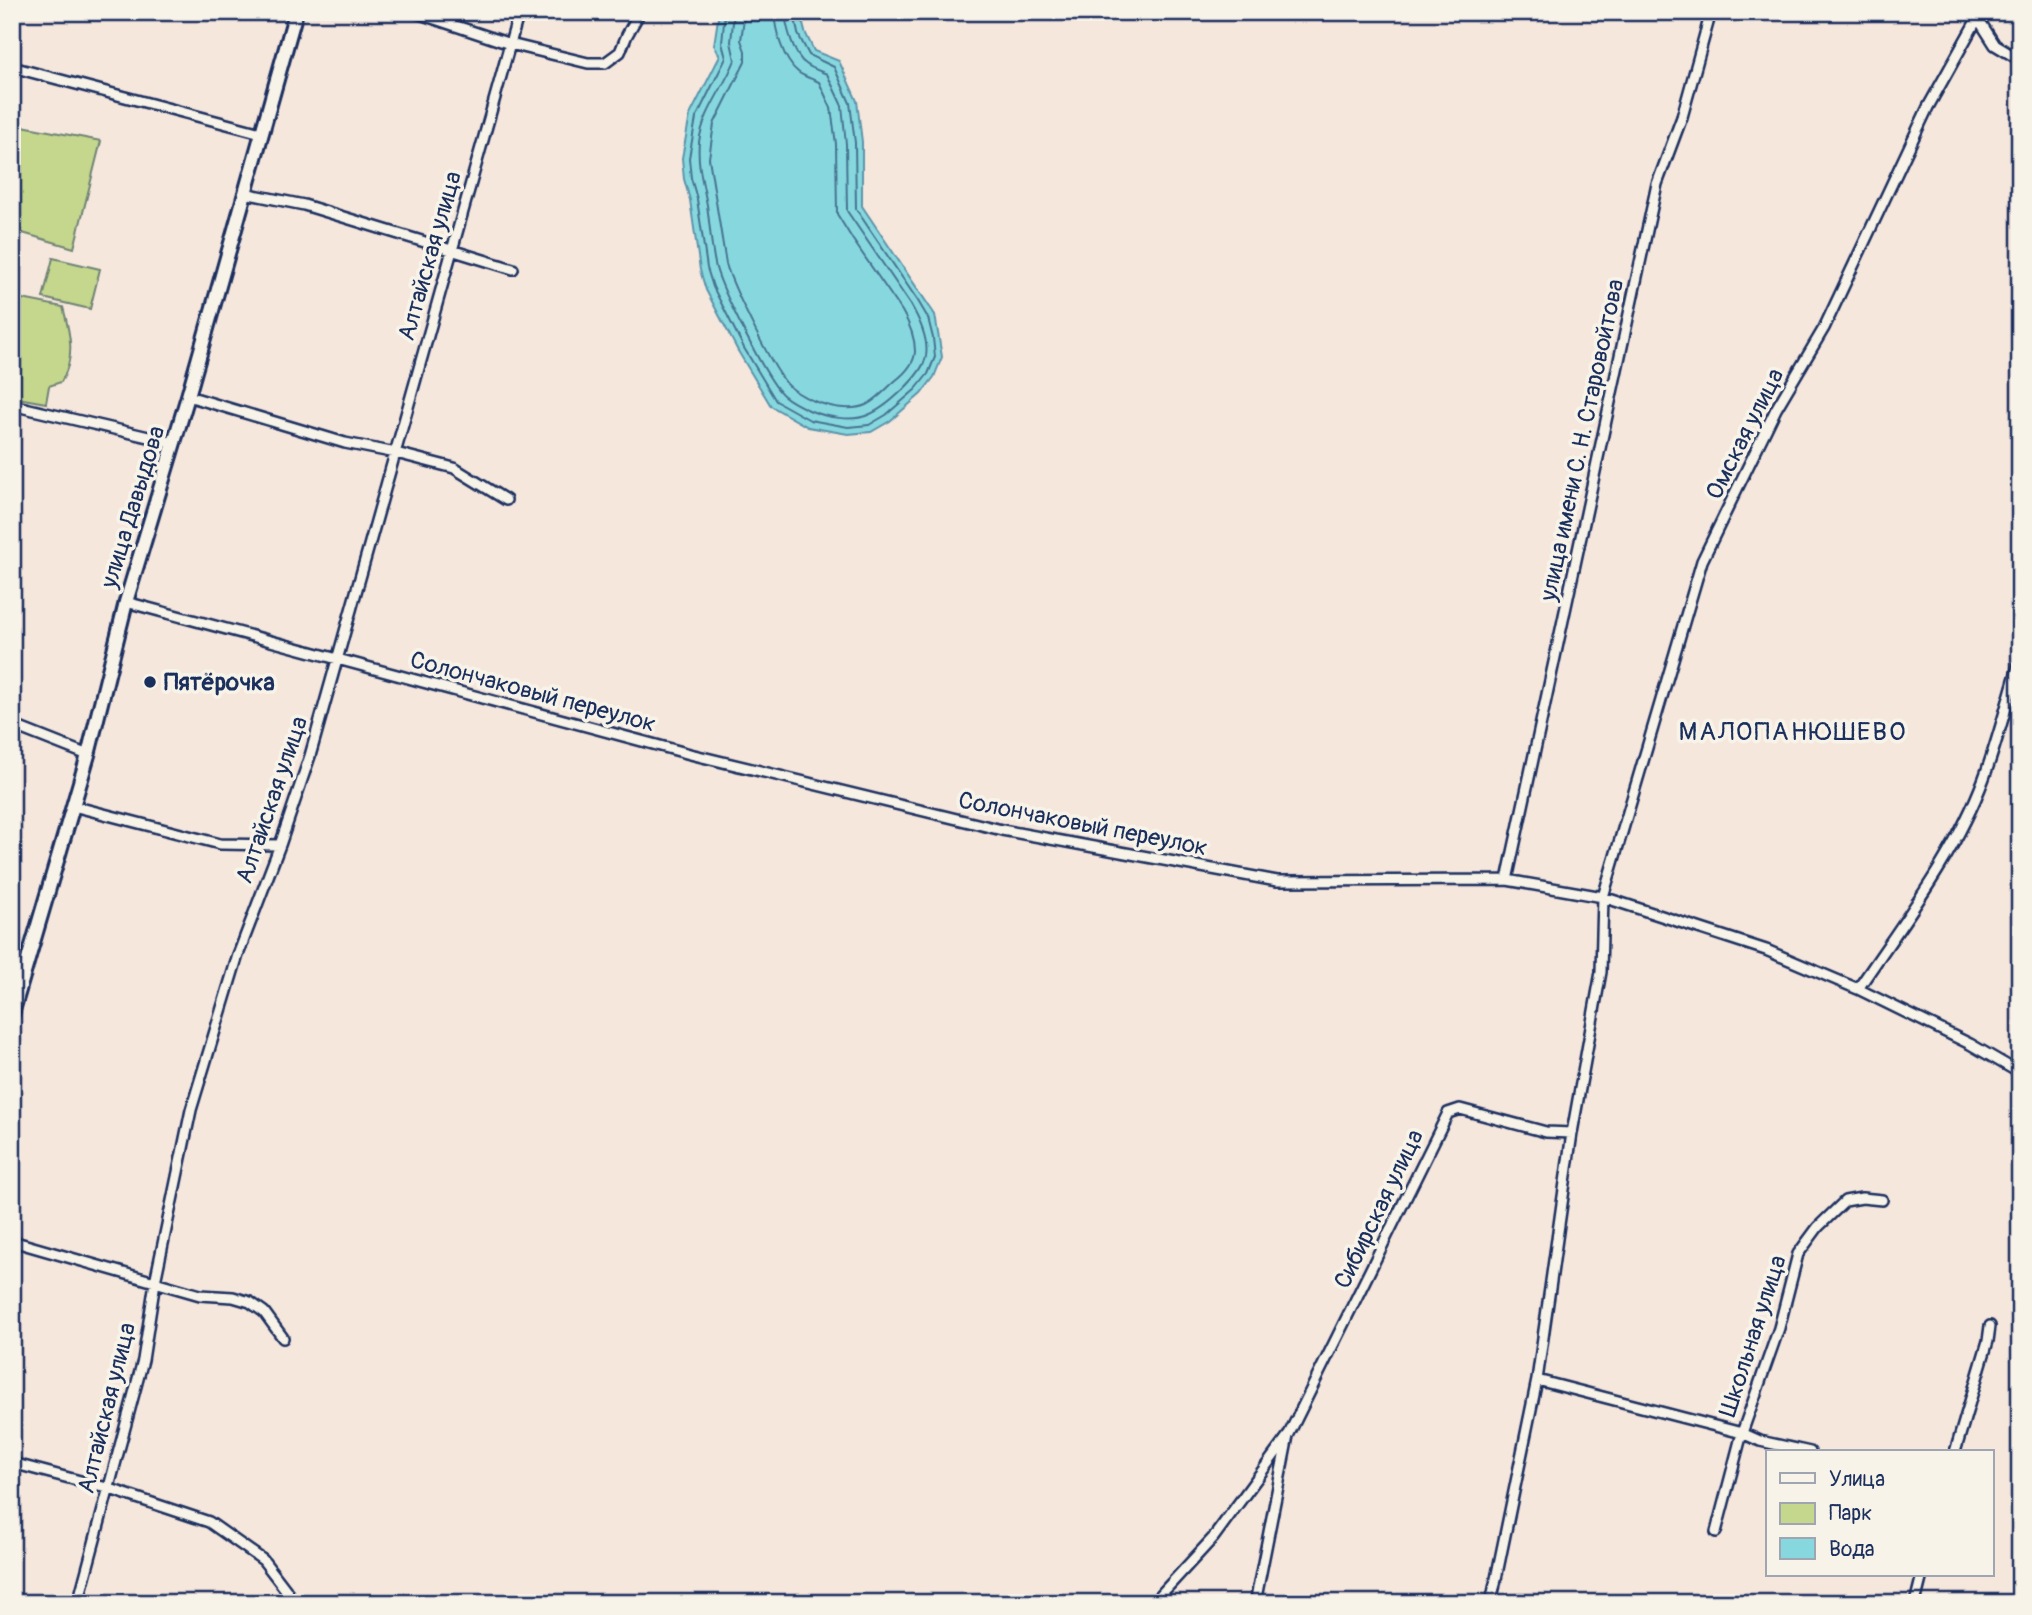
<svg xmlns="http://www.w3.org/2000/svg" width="2032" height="1615" font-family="Pangolin,sans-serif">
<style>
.green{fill:#c4d78c;stroke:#708375;stroke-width:2}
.water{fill:#87d8de;stroke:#5c94ab;stroke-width:2}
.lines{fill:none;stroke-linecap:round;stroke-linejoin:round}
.shore{stroke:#467391;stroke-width:2}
.street-casing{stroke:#1b2f5e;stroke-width:14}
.secondary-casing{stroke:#1b2f5e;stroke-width:18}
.street{stroke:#f7f3e8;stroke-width:9}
.secondary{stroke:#f7f3e8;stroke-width:12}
.poi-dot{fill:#1b2f5e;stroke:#f7f3e8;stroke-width:2.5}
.labels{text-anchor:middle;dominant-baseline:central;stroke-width:7;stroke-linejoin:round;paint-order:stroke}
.street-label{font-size:24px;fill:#1b2f5e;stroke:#f7f3e8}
.poi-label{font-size:24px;font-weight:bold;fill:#1b2f5e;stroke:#f7f3e8;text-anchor:start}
.neighbourhood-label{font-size:26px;letter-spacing:2px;fill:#1b2f5e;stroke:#f7f3e8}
</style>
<rect width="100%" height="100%" fill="#f6e7dd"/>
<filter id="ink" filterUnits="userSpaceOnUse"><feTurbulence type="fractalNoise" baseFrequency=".0143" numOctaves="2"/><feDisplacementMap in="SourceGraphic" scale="14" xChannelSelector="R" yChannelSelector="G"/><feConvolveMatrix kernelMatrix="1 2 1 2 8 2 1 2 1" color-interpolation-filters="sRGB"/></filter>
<g filter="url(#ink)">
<path class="green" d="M12,124L101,141L74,248L12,230Z
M53,258L100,269L90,309L43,298Z
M12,297L63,307C70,333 76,357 61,382L49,386L46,403L12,397Z"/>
<path class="water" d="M719,12H800L805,32L814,51L839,61L857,101L862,142V206L935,315L942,357L934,377L921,394L890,421L871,432L848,434L808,427L771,406L738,351L706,290L700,270L690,200L684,179L682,158L690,115L720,56L714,45Z"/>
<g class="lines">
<path class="shore" d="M725,12L722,43L726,58L696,118L689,158L691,178L697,199L707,268L713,287L744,348L776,401L810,420L848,427L869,425L886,415L916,389L928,374L935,357L933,338L928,318L918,301L856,209L855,143L850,103L834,67L809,55L798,34L794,12
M734,12L731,42L735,60C724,88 703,112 699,142C697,165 703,183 707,205C710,226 711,248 716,268C722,290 767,381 783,395C790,401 802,407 811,411C826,417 852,422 868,415C886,408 923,375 926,356C929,339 919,319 911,305L847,211L846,144L842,106L827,74C820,71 812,69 806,64C794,57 786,26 785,12
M745,12L741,40L745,51V62L714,124L709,158L726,264C733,287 774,373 790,387C807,402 845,414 866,405C877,400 886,389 895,381C904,374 915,363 915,351C915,337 909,323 902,311L853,240L837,214L836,144L831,108L819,82C813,79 804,77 798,72C783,60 775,30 774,12"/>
<g class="street-casing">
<path id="street" d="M414,12L510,44L588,63H605L620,52L627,35L640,12
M1974,12L1995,45L2020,60
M12,67L261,133
M244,193L304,205L513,269
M188,396L345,443L396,453L454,468L506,500
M12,405L174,443
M126,602L690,754L1002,830L1277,881L1507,880L1603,897L1766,950L1858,989L1970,1044L2020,1073
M12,725L88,755
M73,806L220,844L280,845
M1507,880L1657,184L1682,117L1711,12
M1858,989C1903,922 1956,854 1984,778C1998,740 2008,699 2020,660
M12,1241L200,1295L233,1297L250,1302L264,1312L283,1338
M1537,1380L1742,1433L1760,1441L1810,1452
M1288,1436L1448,1113L1460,1109L1546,1132L1572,1133
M1955,1452L1988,1341L1990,1326
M12,1463L107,1488L209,1522L263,1560L286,1590L293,1603
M1716,1532L1742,1433L1779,1328L1798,1254L1818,1227L1845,1201L1862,1198L1882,1200
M78,1603L143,1360L155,1282L191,1110L238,955L280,845L310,756L519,12
M1153,1603L1213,1538L1288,1436L1255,1603
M1491,1603L1537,1380L1572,1133L1601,972L1603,897L1702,561L1776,409L1824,328L1928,107L1981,12
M1915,1603L1922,1575"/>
</g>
<g class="secondary-casing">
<path id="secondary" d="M12,1014L88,755L126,602L188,396L296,12"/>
</g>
<use href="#street" class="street"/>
<use href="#secondary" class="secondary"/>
</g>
</g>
<circle class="poi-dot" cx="150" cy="682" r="7"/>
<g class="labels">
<g class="street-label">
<text transform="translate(430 256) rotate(-74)">Алтайская улица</text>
<text transform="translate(1745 434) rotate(-63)">Омская улица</text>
<text transform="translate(1582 440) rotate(-78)">улица имени С. Н. Старовойтова</text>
<text transform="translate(133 507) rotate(-73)">улица Давыдова</text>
<text transform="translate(533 692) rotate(15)">Солончаковый переулок</text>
<text transform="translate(272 800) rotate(-71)">Алтайская улица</text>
<text transform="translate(1083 824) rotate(11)">Солончаковый переулок</text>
<text transform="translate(1379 1209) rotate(-64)">Сибирская улица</text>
<text transform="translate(1753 1336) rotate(-72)">Школьная улица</text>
<text transform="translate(107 1408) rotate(-76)">Алтайская улица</text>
</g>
<g class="poi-label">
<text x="164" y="682">Пятёрочка</text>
</g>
<g class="neighbourhood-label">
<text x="1793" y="732">МАЛОПАНЮШЕВО</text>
</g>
</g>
<rect width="2032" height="1615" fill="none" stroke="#f7f3e8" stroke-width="42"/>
<rect x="21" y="21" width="1990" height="1573" fill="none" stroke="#1b2f5e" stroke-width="2.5" filter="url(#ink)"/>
<rect x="1766" y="1450" width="228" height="126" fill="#f7f3e8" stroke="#9fa5b1" stroke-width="2"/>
<rect x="1780" y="1473" width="35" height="10" fill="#f7f3e8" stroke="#9fa5b1" stroke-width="2"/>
<text x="1829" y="1486" font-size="21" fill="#1b2f5e">Улица</text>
<rect x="1780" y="1503" width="35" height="21" fill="#c4d78c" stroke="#9fa5b1" stroke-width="2"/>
<text x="1829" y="1520" font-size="21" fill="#1b2f5e">Парк</text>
<rect x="1780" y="1538" width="35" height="21" fill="#87d8de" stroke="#9fa5b1" stroke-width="2"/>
<text x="1829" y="1556" font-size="21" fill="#1b2f5e">Вода</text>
</svg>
